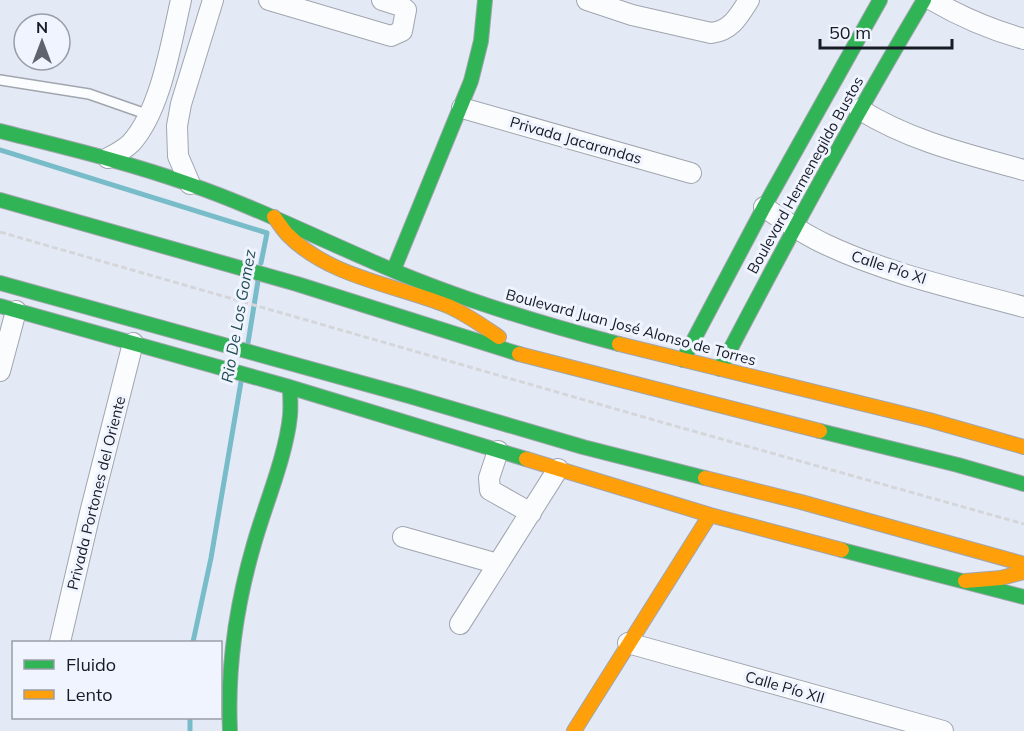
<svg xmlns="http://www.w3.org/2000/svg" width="1024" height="731" font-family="Mulish,sans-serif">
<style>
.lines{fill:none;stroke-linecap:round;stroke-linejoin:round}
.stream{stroke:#77bcc8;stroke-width:5}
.lane-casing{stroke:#a0a5ae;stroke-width:12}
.street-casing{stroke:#a0a5ae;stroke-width:22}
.fast-casing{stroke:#a0a5ae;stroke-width:16}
.slow-casing{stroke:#a0a5ae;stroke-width:16}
.path{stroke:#d5d6da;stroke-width:3;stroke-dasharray:6 3;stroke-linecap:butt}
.lane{stroke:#fbfcfe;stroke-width:9}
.street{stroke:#fbfcfe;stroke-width:20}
.fast{stroke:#30b455;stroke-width:14}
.slow{stroke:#ff9f0a;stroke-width:14}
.labels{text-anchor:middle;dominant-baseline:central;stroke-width:6;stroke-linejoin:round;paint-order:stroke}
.street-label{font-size:15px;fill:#171b24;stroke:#eff4ff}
.water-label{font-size:16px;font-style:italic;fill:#224d52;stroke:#eff4ff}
</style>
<rect width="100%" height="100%" fill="#e4eaf5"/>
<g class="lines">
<path class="stream" d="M0,150L267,233L261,263
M248,343L258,281
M193,642L211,558L241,382
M190,718V731"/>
<g class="lane-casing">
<path id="lane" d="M0,80L89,94L149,115"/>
</g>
<g class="street-casing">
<path id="street" d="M269,0L391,36L402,31L406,10L401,6L382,0
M587,0L632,15L711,33C731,31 739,16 749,0
M932,0C961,17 992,30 1024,39
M462,108L691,173
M859,109C910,141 966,154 1024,170
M108,158C116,154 124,150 131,143C161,110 171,43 181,0
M190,184L178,156L177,126L181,104L213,0
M764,207C784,221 805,235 827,245C889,274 958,289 1024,307
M0,371L16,311
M498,451L489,478L490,490L531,513
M403,537L498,564
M460,624L558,469
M60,642L90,513L133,343
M628,643L943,731"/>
</g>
<g class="fast-casing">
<path id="fast" d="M0,131C63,147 127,162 189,184C250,205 309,234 369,260C449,296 534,322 619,344
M0,200L297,284L519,354
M394,269L471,81L481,41L485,0
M0,283L409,396L583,447L705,478
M0,306L286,386L526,459
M683,360L764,207L880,0
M720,369C785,244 852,121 924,0
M820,431L958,465L1024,484
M842,550L1024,597
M230,731C227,667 236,606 254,544C265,505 286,456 290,416C291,407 290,397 290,388"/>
</g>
<g class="slow-casing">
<path id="slow" d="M274,217C279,223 283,230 288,235C329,277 396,285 448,306C466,314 483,326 499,337
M619,344L929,420L1024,447
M519,354L820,431
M526,459L710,515L842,550
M705,478L801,502L1024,564
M965,581L1001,578L1024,572
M574,731L710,515"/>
</g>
<path class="path" d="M0,232L668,424L1024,524"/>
<use href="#lane" class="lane"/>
<use href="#street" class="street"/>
<use href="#fast" class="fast"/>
<use href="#slow" class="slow"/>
</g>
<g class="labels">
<g class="street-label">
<text transform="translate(576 140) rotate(16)">Privada Jacarandas</text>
<text transform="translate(805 175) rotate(-61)">Boulevard Hermenegildo Bustos</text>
<text transform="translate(889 267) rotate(18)">Calle Pío XI</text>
<text transform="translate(631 327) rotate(15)">Boulevard Juan José Alonso de Torres</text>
<text transform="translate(96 493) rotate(-76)">Privada Portones del Oriente</text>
<text transform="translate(785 687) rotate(16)">Calle Pío XII</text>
</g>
<g class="water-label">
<text transform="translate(238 316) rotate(-80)">Rio De Los Gomez</text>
</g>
</g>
<rect x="12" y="641" width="210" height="78" fill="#eff4ff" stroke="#999da7" stroke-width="1.5"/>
<rect x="24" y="660" width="30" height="9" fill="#30b455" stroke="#999da7" stroke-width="1.5"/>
<text x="66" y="671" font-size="18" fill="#171b24">Fluido</text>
<rect x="24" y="690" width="30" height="9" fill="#ff9f0a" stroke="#999da7" stroke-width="1.5"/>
<text x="66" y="701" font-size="18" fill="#171b24">Lento</text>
<g transform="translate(42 42)"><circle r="28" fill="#eff4ff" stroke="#999da7" stroke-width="1.5"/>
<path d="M0-4.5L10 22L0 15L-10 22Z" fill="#5f636d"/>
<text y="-9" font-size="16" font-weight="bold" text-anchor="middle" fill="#171b24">N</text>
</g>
<path d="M820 39v9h132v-9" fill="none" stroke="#171b24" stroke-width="3"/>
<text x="829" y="39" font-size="18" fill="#171b24" stroke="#eff4ff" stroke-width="4.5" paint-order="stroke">50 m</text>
</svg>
